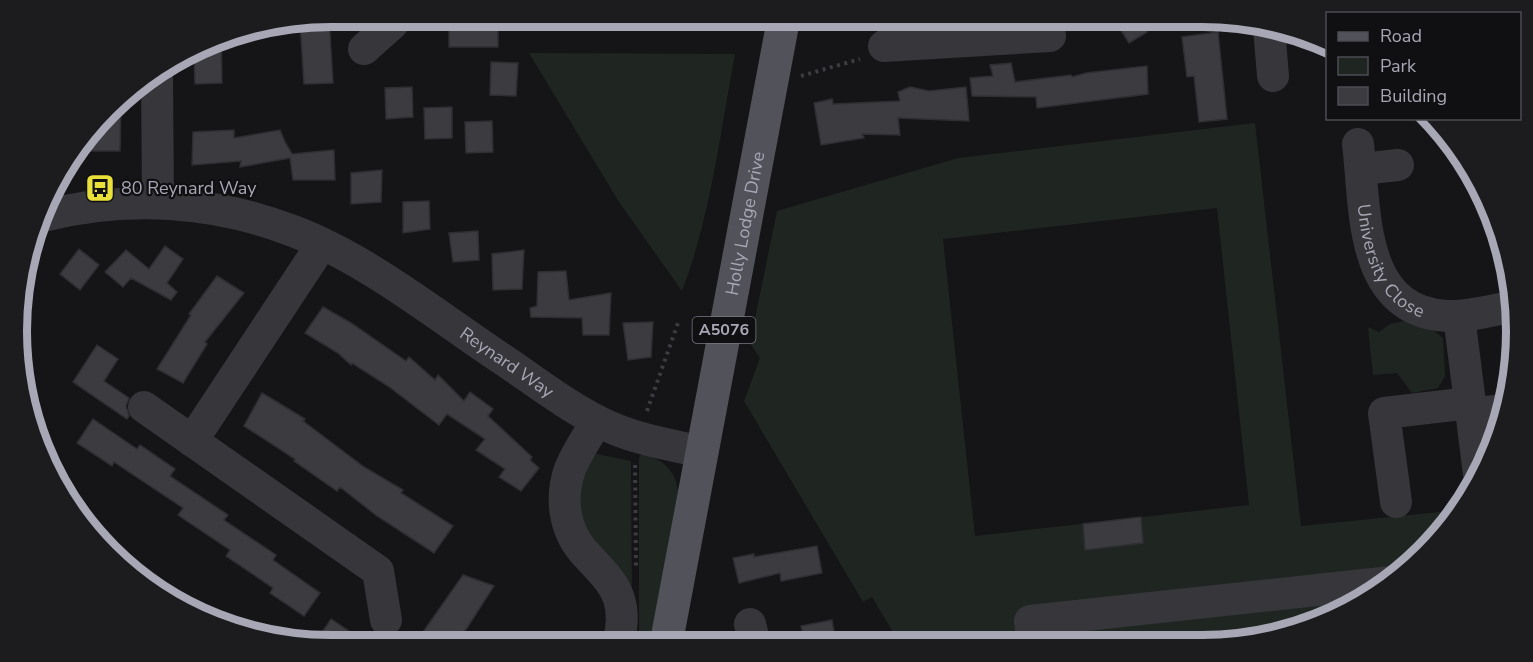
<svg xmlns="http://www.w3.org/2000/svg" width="1533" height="662" font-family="'Nunito Sans',sans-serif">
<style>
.green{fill:#1f2621;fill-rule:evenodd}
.building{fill:#3c3b40;stroke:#2f2e32;stroke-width:1.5}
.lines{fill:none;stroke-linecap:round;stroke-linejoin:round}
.path{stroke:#3c3c42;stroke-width:4;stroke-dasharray:3 4.5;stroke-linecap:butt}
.minor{stroke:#36363b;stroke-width:32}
.major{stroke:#52525a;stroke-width:33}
.labels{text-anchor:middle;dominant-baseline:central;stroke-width:4.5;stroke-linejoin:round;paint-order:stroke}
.shield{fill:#100f11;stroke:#7a7984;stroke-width:1.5}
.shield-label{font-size:16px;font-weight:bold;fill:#a7a7b6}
.poi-label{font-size:18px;fill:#a7a7b6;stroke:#100f11;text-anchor:start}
.street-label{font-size:18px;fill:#a7a7b6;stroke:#100f11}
.rim{fill:none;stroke:#a7a7b6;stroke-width:8}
</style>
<rect width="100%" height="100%" fill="#151416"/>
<path class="green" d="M529,53L735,54C720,133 711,215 682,291L619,202Z
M1255,123L1301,526L1459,510L1394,580L1323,621L1243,643L900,644L872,597L863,602L744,401L760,358L750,343L777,211L958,158ZM1217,208L1249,505L975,536L943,239Z
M1404,321L1429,327L1443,338L1445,376L1438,388L1412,393L1397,373L1373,375L1368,327L1379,332L1390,324Z
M642,453C663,460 675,469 678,491L651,645H637L639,628V458Z
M597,454L631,461L632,607L576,518L585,462Z"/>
<path class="building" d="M449,16H498V47H449Z
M1131,16H1137L1147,32L1129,43L1117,24Z
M329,17L333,83L304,84L300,22Z
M1218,32L1227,119L1199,122L1194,76L1187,77L1182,37Z
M221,38L222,83L195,84L194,54Z
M491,62L518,63L516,96L490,95Z
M1011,63L1015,82L1071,75L1072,77L1086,73L1147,66L1148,94L1037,108L1036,97L972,96L970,78L993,76L990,65Z
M412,87L413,117L386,119L385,88Z
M910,87L929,91L966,87L969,121L898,118L900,135L862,134L864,138L821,145L814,103L832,99L833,104L900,101L898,92Z
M121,98L120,151H89L90,136Z
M452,107V138L425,139L424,108Z
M492,121L493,152L466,153L465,122Z
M234,130V138L280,130L285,142L292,154L334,150L335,180H293L290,158L240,167L241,161L192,165L193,132Z
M382,170L381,202L351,204V173Z
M429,201L430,229L403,233V202Z
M478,231L479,260L453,262L449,233Z
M165,246L183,259L167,283L177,292L171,300L131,278L123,287L105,272L126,250L149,269Z
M79,249L99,265L80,290L60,274Z
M524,250L522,289L493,290L492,254Z
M566,271L569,300L611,293L609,335H583L582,318L531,317L530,308L537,306L538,272Z
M217,276L244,293L205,342L207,344L183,383L157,369L191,315L189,314Z
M323,307L351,323L406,361L409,357L435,380L438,375L464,401L470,392L493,409L488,416L532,457L530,460L539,468L521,491L499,477L505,469L476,450L485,439L447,414L439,425L388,386L352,363L351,365L338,353L305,333Z
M653,322L651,357L628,360L623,323Z
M97,345L118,359L104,381L129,398L126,406L129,416L127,419L73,382Z
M262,393L305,419L303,421L364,467L403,490L401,493L453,526L434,553L377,516L340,487L337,491L294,461L295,459L244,426Z
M93,419L137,449L140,445L175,469L170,476L228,515L224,520L276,555L273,560L320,593L304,616L270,593L273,588L226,556L230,550L178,515L183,508L114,462L112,466L77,443Z
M1141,517L1143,543L1085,550L1083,524Z
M817,546L822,573L781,581L780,573L739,583L733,558L754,554V557Z
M463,575L494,586L467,628L453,645H414Z
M331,619L370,645H331L315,643Z
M832,620L836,644H805L801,626Z"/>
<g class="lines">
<path class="path" d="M801,76L860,59
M647,411L678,323
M635,465L636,568"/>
<g class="minor">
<path d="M1269,28L1273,76"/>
<path d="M884,46L1050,36L1048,17"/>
<path d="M364,49L393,23"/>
<path d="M157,75L158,202"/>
<path id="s1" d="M1358,144C1366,208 1358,311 1447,316C1469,317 1493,310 1515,306"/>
<path d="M1361,169L1398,165"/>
<path id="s2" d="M43,216C126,195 213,200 293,231C365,258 435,314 499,357C534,380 571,410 610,427C639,440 672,445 702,452"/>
<path d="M1459,316L1479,474"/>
<path d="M144,407L378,571L386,620"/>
<path d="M1471,414L1503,410"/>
<path d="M597,421C588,436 577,452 570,469C560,497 564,529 583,551C596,566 613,580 619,599C624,615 621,629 619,645"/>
<path d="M192,441L322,244"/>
<path d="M1396,502L1384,413L1470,403"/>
<path d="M750,624L755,644"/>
<path d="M1033,643L1030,621L1391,582"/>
</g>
<path class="major" id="s3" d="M666,644L784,17"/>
</g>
<defs>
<g id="bus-square" transform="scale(1.5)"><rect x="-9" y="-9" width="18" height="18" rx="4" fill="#e9e039" stroke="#100f11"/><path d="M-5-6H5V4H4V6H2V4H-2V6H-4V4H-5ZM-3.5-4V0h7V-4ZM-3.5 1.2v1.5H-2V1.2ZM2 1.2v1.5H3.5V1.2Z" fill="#111"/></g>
</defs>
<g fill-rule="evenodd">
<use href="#bus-square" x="100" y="188"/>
</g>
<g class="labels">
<rect class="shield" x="692.5" y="317" width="63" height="26" rx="4.5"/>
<g class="shield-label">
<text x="724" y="330">A5076</text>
</g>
<g class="poi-label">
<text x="121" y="188">80 Reynard Way</text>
</g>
<g class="street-label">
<text stroke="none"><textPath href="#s3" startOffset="428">Holly Lodge Drive</textPath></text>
<text stroke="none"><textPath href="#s1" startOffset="126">University Close</textPath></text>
<text stroke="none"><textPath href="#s2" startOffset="506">Reynard Way</textPath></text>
</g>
</g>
<path d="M0 0H1533V662H0ZM331 27H1202A304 304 0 0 1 1506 331V331A304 304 0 0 1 1202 635H331A304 304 0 0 1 27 331V331A304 304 0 0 1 331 27Z" fill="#1c1b1e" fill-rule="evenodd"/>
<path class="rim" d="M331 27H1202A304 304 0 0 1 1506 331V331A304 304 0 0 1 1202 635H331A304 304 0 0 1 27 331V331A304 304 0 0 1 331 27Z"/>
<rect x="1326" y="12" width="195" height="108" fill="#100f11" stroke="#4c4c53" stroke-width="1.5"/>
<rect x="1338" y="32" width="30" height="9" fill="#52525a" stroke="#4c4c53" stroke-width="1.5"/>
<text x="1380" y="42" font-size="18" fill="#a7a7b6">Road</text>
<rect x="1338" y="57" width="30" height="18" fill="#1f2621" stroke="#4c4c53" stroke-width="1.5"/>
<text x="1380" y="72" font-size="18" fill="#a7a7b6">Park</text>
<rect x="1338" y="87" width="30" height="18" fill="#3c3b40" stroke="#4c4c53" stroke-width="1.5"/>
<text x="1380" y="102" font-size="18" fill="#a7a7b6">Building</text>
</svg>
